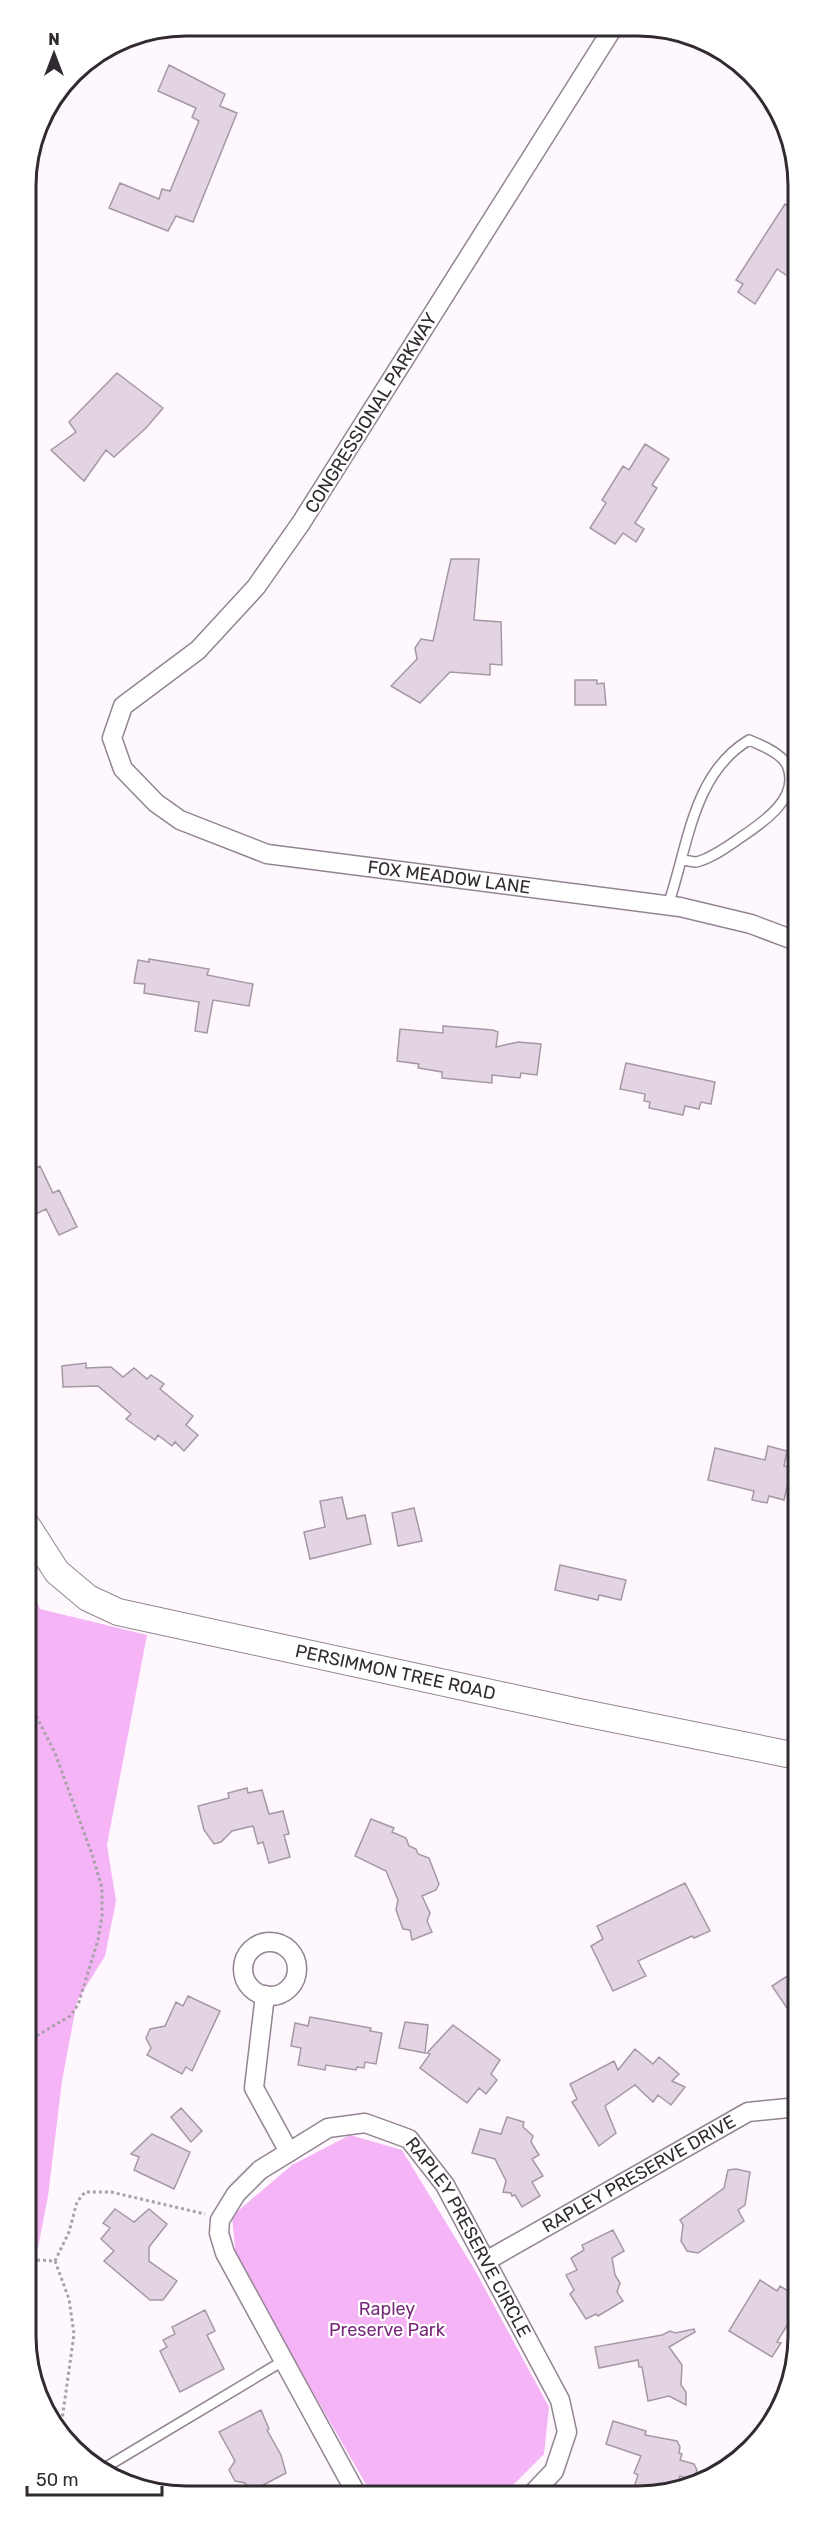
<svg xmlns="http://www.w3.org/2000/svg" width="824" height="2522" font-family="Rubik,sans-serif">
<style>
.green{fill:#f5b4f6}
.building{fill:#e2d4e2;stroke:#a598a5;stroke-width:1.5}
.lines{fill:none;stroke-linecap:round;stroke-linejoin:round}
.service-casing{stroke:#928592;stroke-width:12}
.minor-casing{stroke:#928592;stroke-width:21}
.secondary-casing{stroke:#928592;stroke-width:28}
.path{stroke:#a8a2a8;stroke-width:3;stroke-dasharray:3 3;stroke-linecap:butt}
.service{stroke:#fff;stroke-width:9}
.minor{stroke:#fff;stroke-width:18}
.secondary{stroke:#fff;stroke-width:26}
.labels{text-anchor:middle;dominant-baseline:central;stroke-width:4.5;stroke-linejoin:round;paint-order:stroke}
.street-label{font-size:18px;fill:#312b31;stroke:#fff}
.park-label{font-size:18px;fill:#77287b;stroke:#fff}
.rim{fill:none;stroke:#312b31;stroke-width:3}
</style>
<rect width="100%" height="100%" fill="#fef8fe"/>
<path class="green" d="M28,1580L40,1609L147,1635L107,1845L116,1901L105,1956L77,2001L62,2081L48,2196L28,2299Z
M350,2135L402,2150L476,2272L549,2407L544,2454L505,2493H371L236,2259L232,2216L292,2165Z"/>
<path class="building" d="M169,65L225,94L220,106L237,113L193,222L176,216L168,231L109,208L120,183L159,199L162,189L170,191L199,121L192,117L196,108L158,91Z
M785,204L796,211V266L789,277L777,269L755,304L738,292L743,284L736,280Z
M117,373L163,408L146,428L114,457L106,450L84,481L51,450L76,432L69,422Z
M645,444L669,459L652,485L657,488L635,523L644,529L636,542L623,533L615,544L590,528L606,503L602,500L623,466L629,470Z
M451,559H479L474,620L501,622L502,665L490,664V675L450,672L420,703L391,686L417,659L415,648L421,639L433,641Z
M575,680H597V684L604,683L606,705H575Z
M149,959L209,969L207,975L253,984L249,1006L213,1000L207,1033L195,1031L199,1002L144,993L145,984L134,983L138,960L149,962Z
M443,1026L493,1030L498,1032L496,1047L518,1042L541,1044L537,1075L521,1073L520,1078L492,1075V1083L442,1078V1072L418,1068L419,1064L397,1061L400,1029L443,1033Z
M626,1063L715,1082L711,1104L701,1102L699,1109L685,1106L683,1115L649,1108L650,1102L644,1101L645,1094L620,1089Z
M40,1166L53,1193L59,1190L77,1227L59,1235L46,1209L34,1215L27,1200V1172Z
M86,1363V1368L111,1367L123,1377L134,1368L147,1379L151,1375L164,1384L160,1389L193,1416L186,1425L198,1435L184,1451L175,1442L172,1446L158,1435L155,1440L126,1419L131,1414L98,1386L63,1387L62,1366Z
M768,1446L787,1451L784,1466L797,1469V1489L787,1487L784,1500L769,1496L767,1503L752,1500L754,1491L708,1480L715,1448L765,1460Z
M342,1497L347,1519L365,1515L371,1544L310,1559L304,1532L325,1527L320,1501Z
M414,1508L422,1541L398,1546L392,1513Z
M560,1565L626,1580L621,1600L599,1595L598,1600L555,1590Z
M247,1788L248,1793L262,1790L269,1814L283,1811L289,1834L284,1835L290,1857L269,1863L263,1842L258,1844L253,1826L232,1831L221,1842L214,1844L204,1830L198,1806L229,1798L228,1793Z
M371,1819L394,1828L392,1832L406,1838L409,1846L416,1849L418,1854L429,1858L439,1884L436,1890L422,1896L430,1913L427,1921L432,1932L412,1940L410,1930L403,1929L396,1910L398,1900L386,1871L355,1856Z
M685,1883L710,1931L694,1938L692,1936L638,1961L646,1976L613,1991L591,1946L603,1939L597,1926Z
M798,1969V1999L787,2008L772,1986Z
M188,1996L220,2011L192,2071L186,2067L182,2074L147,2055L151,2048L146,2038L150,2029L165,2026L176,2002L183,2006Z
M310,2017L371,2028L370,2031L382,2033L376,2064L365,2062L364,2068L357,2067L356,2070L326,2065L325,2070L298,2065L301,2048L291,2046L295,2023L308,2026Z
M405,2022L428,2025L425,2053L399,2048Z
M453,2025L500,2060L491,2074L497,2080L486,2094L479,2088L467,2103L420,2068L430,2054L427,2053Z
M635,2049L653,2064L659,2057L679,2074L672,2081L685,2087L671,2105L658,2095L653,2102L635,2085L605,2106L616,2133L599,2146L572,2102L577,2099L570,2084L614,2061L618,2070Z
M181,2108L202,2131L191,2142L171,2117Z
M507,2117L524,2122L523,2127L533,2136L531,2142L539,2155L532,2159L543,2176L532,2182L540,2196L522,2207L515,2195L512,2196L511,2193L503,2192L506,2181L495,2159L472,2153L480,2129L501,2134Z
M152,2134L190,2152L174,2189L134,2170L139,2157L131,2154Z
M736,2169L750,2172L745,2205L738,2210L744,2221L698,2253L687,2251L681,2241L683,2225L680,2220L724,2188L728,2170Z
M115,2209L134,2222L149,2209L167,2224L149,2247V2261L177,2281L163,2300H150L104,2261L114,2251L101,2239L110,2228L103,2223Z
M613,2230L624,2251L612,2258L615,2275L620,2283L617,2292L623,2301L598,2316L596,2314L586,2319L570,2294L574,2290L566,2275L577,2270L571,2258L584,2250L582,2245Z
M760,2280L777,2291L780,2286L798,2297V2307L777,2342L781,2343L772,2357L729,2331Z
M205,2310L215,2331L207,2335L224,2369L180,2392L160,2351L167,2347L163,2340L175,2334L172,2327Z
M694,2329L695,2332L669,2347L682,2365L681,2385L686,2392V2405L669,2396L648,2401L642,2367H639L638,2360L599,2368L595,2347L662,2335L670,2331L675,2333Z
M261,2410L269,2429L267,2430L281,2455L286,2473L250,2492L245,2483L235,2481L229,2470L235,2461L219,2432Z
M613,2421L646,2431L645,2435L677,2441L680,2447L679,2453L682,2454L680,2460L694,2464L697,2470L695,2477L689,2479L680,2476L675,2491L669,2493H632L638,2475L634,2473L641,2456L606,2444Z"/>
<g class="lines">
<g class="service-casing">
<path id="service" d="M668,905C688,848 692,774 749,740C761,745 781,753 787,765C802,799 759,825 737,840C725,848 710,859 696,862C692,862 686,860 682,860
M106,2467L283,2361"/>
</g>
<g class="minor-casing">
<g id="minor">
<path id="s1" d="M613,28L301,523L256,587L198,650L123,706L112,738L123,769L156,803L180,820L267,854L680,907L751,924L796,941"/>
<circle cx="270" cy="1969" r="27"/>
<path d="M265,1995L254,2088L289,2152"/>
<path id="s2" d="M486,2261L748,2112L798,2107"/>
<path id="s3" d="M356,2493L225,2253L219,2233L220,2220L236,2194L260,2170L328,2128L365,2123L409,2139L445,2185L560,2400L567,2432L554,2471L533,2493"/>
</g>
</g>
<g class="secondary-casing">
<g id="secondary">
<path id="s4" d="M28,1527L57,1572L88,1598L118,1612L574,1711L797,1756"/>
</g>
</g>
<path class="path" d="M28,1700L55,1753L93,1857L102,1888V1916L98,1940L78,2005L70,2016L28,2041
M37,2260L55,2261L69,2232L77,2202L85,2192H111L205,2214
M55,2261L69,2299L74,2334L62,2420L71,2447"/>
<use href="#service" class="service"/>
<use href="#minor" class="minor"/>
<use href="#secondary" class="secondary"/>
</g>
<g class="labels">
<g class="street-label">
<text transform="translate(371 413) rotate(-58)">CONGRESSIONAL PARKWAY</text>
<text stroke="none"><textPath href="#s1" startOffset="1263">FOX MEADOW LANE</textPath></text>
<text stroke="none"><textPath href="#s4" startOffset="411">PERSIMMON TREE ROAD</textPath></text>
<text stroke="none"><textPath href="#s2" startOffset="176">RAPLEY PRESERVE DRIVE</textPath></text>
<text stroke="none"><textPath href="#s3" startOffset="651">RAPLEY PRESERVE CIRCLE</textPath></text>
</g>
<g class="park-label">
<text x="387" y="2309">Rapley<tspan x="387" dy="21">Preserve Park</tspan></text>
</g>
</g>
<path d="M0 0H824V2522H0ZM186 36H638A150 150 0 0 1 788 186V2336A150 150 0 0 1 638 2486H186A150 150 0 0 1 36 2336V186A150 150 0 0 1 186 36Z" fill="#fff" fill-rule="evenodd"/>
<path class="rim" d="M186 36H638A150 150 0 0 1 788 186V2336A150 150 0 0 1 638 2486H186A150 150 0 0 1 36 2336V186A150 150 0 0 1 186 36Z"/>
<g transform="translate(54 54)" stroke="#ffffff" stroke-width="4.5" paint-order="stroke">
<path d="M0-4.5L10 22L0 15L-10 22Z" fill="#312b31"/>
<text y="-9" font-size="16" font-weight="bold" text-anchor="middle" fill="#312b31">N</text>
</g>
<path d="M27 2486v9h135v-9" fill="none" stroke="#312b31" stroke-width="3"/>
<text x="36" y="2486" font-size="18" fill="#312b31" stroke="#ffffff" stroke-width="4.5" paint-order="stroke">50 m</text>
</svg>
